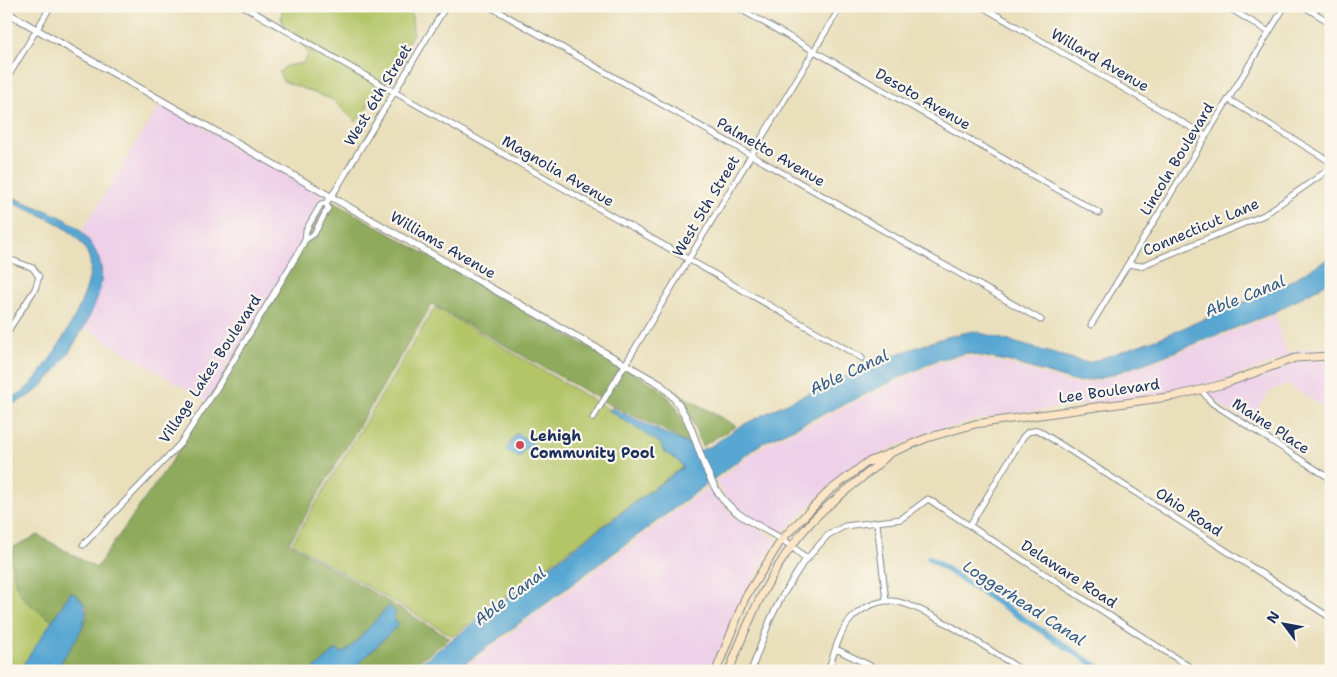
<svg xmlns="http://www.w3.org/2000/svg" width="1337" height="677" font-family="'Shantell Sans',sans-serif">
<style>
.built{fill:#eed0e8}
.green{fill:#b4c568;stroke:#687a63}
.forest{fill:#8faa5c;stroke:#556c5d}
.water{fill:#59a7d3;stroke:#3a6b98}
.lines{fill:none;stroke-linecap:round;stroke-linejoin:round}
.canal{stroke:#59a7d3;stroke-width:6}
.minor-casing{stroke:#82878c;stroke-width:7}
.tertiary-casing{stroke:#82878c;stroke-width:8}
.secondary-casing{stroke:#82878c;stroke-width:9}
.minor{stroke:#fff;stroke-width:5}
.tertiary{stroke:#fff;stroke-width:6}
.secondary{stroke:#fce5c4;stroke-width:7}
.poi-dot{fill:#d1495b;stroke:#fbf7ec;stroke-width:2}
.labels{text-anchor:middle;dominant-baseline:central;stroke-width:4.5;stroke-linejoin:round;paint-order:stroke}
.street-label{font-size:15px;fill:#1b2f5e;stroke:#fbf7ec}
.poi-label{font-size:15px;font-weight:bold;fill:#1b2f5e;stroke:#fbf7ec;text-anchor:start}
.water-label{font-size:16px;font-style:italic;fill:#315987;stroke:#fbf7ec}
</style>
<rect width="100%" height="100%" fill="#fbf7ec"/>
<filter id="ink" filterUnits="userSpaceOnUse"><feTurbulence type="fractalNoise" baseFrequency=".02" numOctaves="2"/><feDisplacementMap in="SourceGraphic" scale="10" xChannelSelector="R" yChannelSelector="G"/><feConvolveMatrix kernelMatrix="1 2 1 2 8 2 1 2 1" color-interpolation-filters="sRGB"/></filter>
<filter id="wash" filterUnits="userSpaceOnUse"><feTurbulence type="fractalNoise" baseFrequency=".0096" numOctaves="4" result="noise"/><feDisplacementMap in="SourceGraphic" scale="20" xChannelSelector="R" yChannelSelector="G"/><feGaussianBlur stdDeviation="1.12" result="paint"/><feColorMatrix in="noise" values="0 0 0 0 0 0 0 0 0 0 0 0 0 0 0 0 0 1.4 0 .05"/><feComposite in="paint" operator="in"/></filter>
<g filter="url(#wash)">
<rect width="100%" height="100%" fill="#e9dfbb"/>
<path class="built" d="M161,103L329,199L207,402L83,327L91,313L100,286L102,269L81,232Z
M1275,315L1287,353L1303,349H1331V353L1294,355L1222,381L1174,393L1018,413L973,421L939,430L889,449L853,467L826,490L781,535L742,514L730,504L716,481L764,445L938,363L966,356L1011,365L1077,385L1099,381L1154,362Z
M1331,359V412L1288,385L1270,391L1248,422L1201,393L1247,380L1296,361Z
M711,485L716,496L732,514L777,540L742,597L712,671H459Z"/>
<path class="green" d="M283,6H407L412,15L413,33L391,75L372,94L367,108L356,122L333,100L283,81L279,72L286,66L303,63L309,54C303,42 284,32 281,18C281,16 282,10 283,6Z
M435,307L693,459L453,636L292,543Z
M10,549C15,590 18,597 53,621L19,671H6V550Z"/>
<path class="forest" d="M329,199L658,387C678,404 687,425 696,449L662,429L610,405L432,304L289,543L450,638L406,671H351L399,624L393,619L389,606L349,649L343,653L336,650L312,671H55L87,618V607L71,592L53,621C16,596 15,592 10,549L38,535L96,568L173,459Z
M669,388L736,426L702,446L690,415Z"/>
<path class="water" d="M6,193C30,208 62,211 81,231C90,241 99,254 101,268C107,300 66,360 45,383C35,394 20,401 6,407V399C16,396 22,393 29,386C49,366 100,285 89,257C77,225 38,215 10,202L6,200Z
M1331,257V281L1273,313L1153,360L1098,379L1077,382L1011,362L966,353L937,360L762,443L455,671H410L683,467L678,461L663,451L661,444L608,410L612,408L691,446L696,452L711,446L739,427L787,403L886,358L946,337L973,331L1088,363L1162,337L1282,286Z
M516,433L533,443L529,449L526,447L520,458L506,450Z
M71,592C106,610 68,648 55,671H19Z
M389,606L396,612L393,619L399,624L351,671H312L336,650L343,653L349,649Z"/>
<g class="lines">
<path class="canal" d="M929,558L1104,671"/>
</g>
</g>
<g filter="url(#ink)">
<g class="lines">
<g class="minor-casing">
<path id="minor" d="M243,6L862,358
M489,6L1041,320
M735,6L1099,213
M981,6L1206,136
M1226,6L1269,32
M1303,6L1331,23
M6,80L51,6
M1228,99L1331,162
M305,240L314,234L328,208L326,203
M6,258L33,268L39,277L35,289L6,334
M1128,264L1141,266L1264,215L1331,168
M1091,325L1285,6
M1201,390L1212,403L1331,479
M593,418L841,6
M877,523L886,601
M970,525L1023,437L1028,432L1038,430L1331,618
M83,545L180,444L217,388L297,255L305,240L306,230L321,204L326,203L335,191L446,6
M836,649L881,671
M620,671L621,667
M751,671L770,620L781,598L803,563L828,535L845,526L901,519L928,499L1196,671
M828,671C834,654 839,632 851,619C861,608 878,600 892,601C922,603 994,653 1023,671"/>
</g>
<g class="tertiary-casing">
<path id="tertiary" d="M6,12L660,384C698,416 694,457 719,494C734,516 758,525 780,538C790,544 798,552 807,559"/>
</g>
<g class="secondary-casing">
<path id="secondary" d="M716,671L745,598L782,539L828,492L866,463L927,438L975,424L1175,396L1224,384L1295,358L1331,356
M729,671C750,616 772,565 812,521C835,497 863,479 887,456"/>
</g>
<use href="#minor" class="minor"/>
<use href="#tertiary" class="tertiary"/>
<use href="#secondary" class="secondary"/>
</g>
</g>
<circle class="poi-dot" cx="520" cy="445" r="5"/>
<g class="labels">
<g class="street-label">
<text transform="translate(1100 60) rotate(30)">Willard Avenue</text>
<text transform="translate(378 95) rotate(-59)">West 6th Street</text>
<text transform="translate(923 99) rotate(30)">Desoto Avenue</text>
<text transform="translate(771 152) rotate(30)">Palmetto Avenue</text>
<text transform="translate(1177 159) rotate(-59)">Lincoln Boulevard</text>
<text transform="translate(558 171) rotate(30)">Magnolia Avenue</text>
<text transform="translate(706 206) rotate(-59)">West 5th Street</text>
<text transform="translate(1201 227) rotate(-23)">Connecticut Lane</text>
<text transform="translate(443 245) rotate(30)">Williams Avenue</text>
<text transform="translate(210 369) rotate(-57)">Village Lakes Boulevard</text>
<text transform="translate(1109 391) rotate(-8)">Lee Boulevard</text>
<text transform="translate(1271 426) rotate(33)">Maine Place</text>
<text transform="translate(1189 512) rotate(33)">Ohio Road</text>
<text transform="translate(1069 574) rotate(33)">Delaware Road</text>
</g>
<g class="poi-label">
<text x="530" y="436">Lehigh<tspan x="530" dy="17">Community Pool</tspan></text>
</g>
<g class="water-label">
<text transform="translate(1245 296) rotate(-22)">Able Canal</text>
<text transform="translate(849 372) rotate(-25)">Able Canal</text>
<text transform="translate(510 596) rotate(-37)">Able Canal</text>
<text transform="translate(1024 603) rotate(33)">Loggerhead Canal</text>
</g>
</g>
<rect width="1337" height="677" fill="none" stroke="#fbf7ec" stroke-width="25"/>
<g transform="translate(1284 624) rotate(302)" stroke="#fbf7ec" stroke-width="4" paint-order="stroke">
<path d="M0-4L9 19L0 12L-9 19Z" fill="#1b2f5e"/>
<text y="-8" font-size="14" font-weight="bold" text-anchor="middle" fill="#1b2f5e">N</text>
</g>
</svg>
